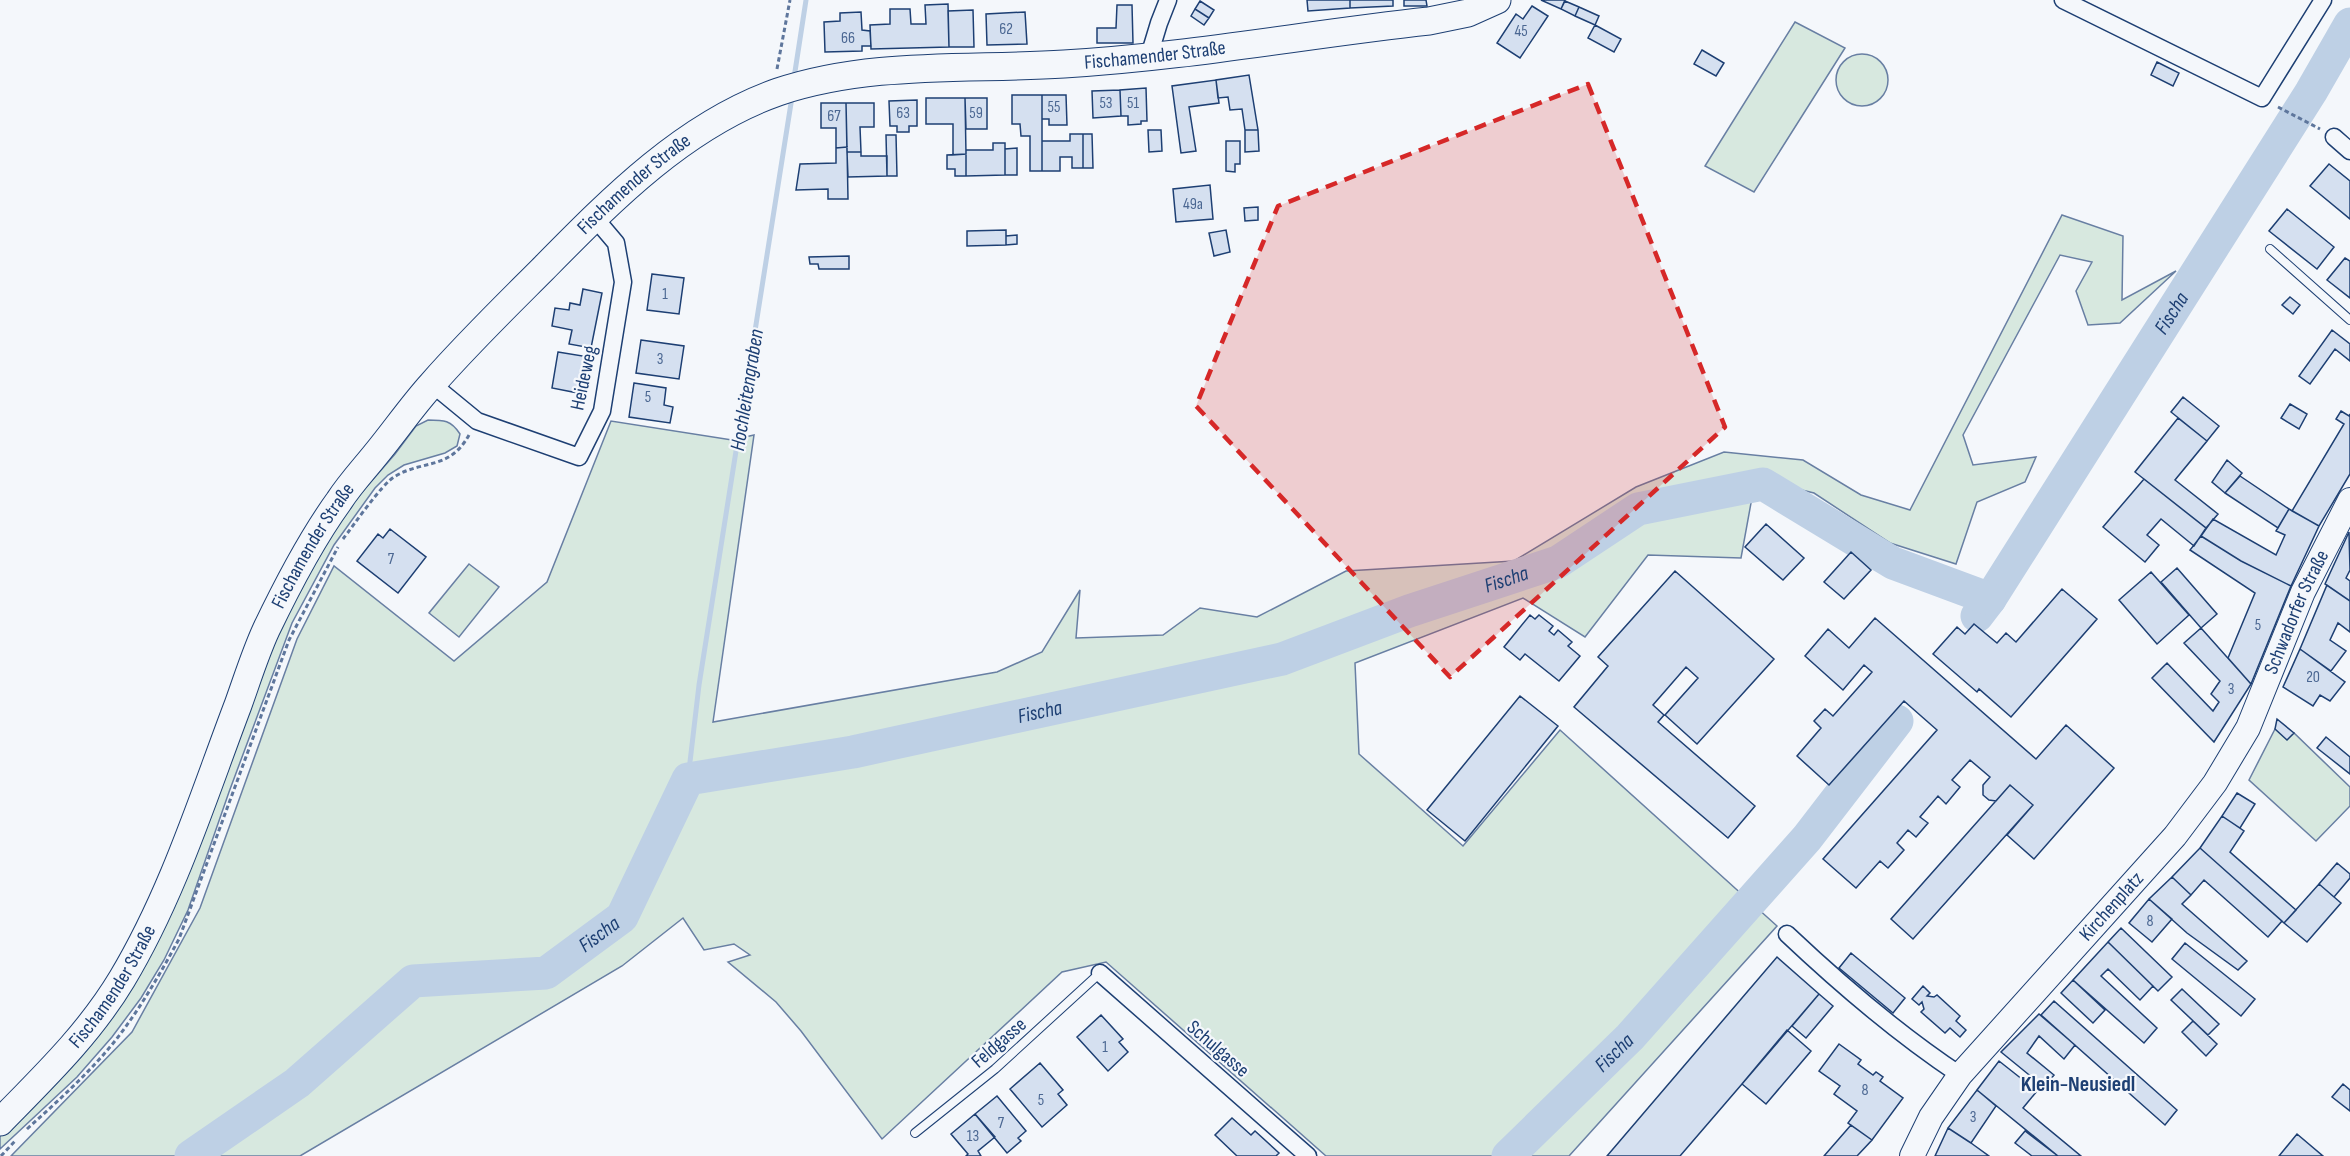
<svg xmlns="http://www.w3.org/2000/svg" width="2350" height="1156" font-family="'Sofia Sans Condensed',sans-serif">
<style>
.green{fill:#d7e8df;stroke:#687fa3;stroke-width:1.5}
.lines{fill:none;stroke-linecap:round;stroke-linejoin:round}
.stream{stroke:#bed0e5;stroke-width:5}
.river{stroke:#bed0e5;stroke-width:33}
.building{fill:#d5e0f0;stroke:#1d3f73;stroke-width:1.5}
.lane-casing{stroke:#1d3f73;stroke-width:10}
.street-casing{stroke:#1d3f73;stroke-width:19}
.secondary-casing{stroke:#1d3f73;stroke-width:26}
.primary-casing{stroke:#1d3f73;stroke-width:29}
.path{stroke:#5e769c;stroke-width:3;stroke-dasharray:4.5 3;stroke-linecap:butt}
.lane{stroke:#f4f7fb;stroke-width:8}
.street{stroke:#f4f7fb;stroke-width:16}
.secondary{stroke:#f4f7fb;stroke-width:24}
.primary{stroke:#f4f7fb;stroke-width:27}
.marked{fill:#d62828;fill-opacity:0.2;stroke:#d62828;stroke-width:4.5;stroke-dasharray:12 8;stroke-linejoin:round}
.labels{text-anchor:middle;dominant-baseline:central;stroke-width:4.5;stroke-linejoin:round;paint-order:stroke}
.number-label{font-size:16px;fill:#4b6792}
.street-label{font-size:20px;fill:#1d3f73;stroke:#f4f7fb}
.water-label{font-size:21px;font-style:italic;fill:#1d3f73;stroke:#f4f7fb}
.quarter-label{font-size:22px;font-weight:bold;fill:#1d3f73;stroke:#f4f7fb}
</style>
<rect width="100%" height="100%" fill="#f4f7fb"/>
<path class="green" d="M1795,22L1845,48L1754,192L1705,166Z
M1836 80a26 26 0 1 1 52 0a26 26 0 1 1-52 0Z
M2062,215L2123,236L2122,300L2176,271L2120,323L2088,325L2076,291L2092,262L2060,255L1963,435L1973,465L2036,457L2025,482L1977,502L1956,564L1890,543L1814,493L1748,477L1751,503L1741,558L1648,555L1585,637L1523,598L1355,663L1359,754L1463,846L1560,730L1777,926L1569,1156H1326L1106,962L1062,972L882,1139L801,1031L776,1002L728,962L750,955L734,944L704,950L683,918L622,966L300,1156H11L132,1032L200,908L297,639L334,566L454,661L547,582L611,421L732,440L754,435L713,722L997,672L1042,652L1080,590L1076,638L1163,635L1200,608L1257,617L1346,571L1514,561L1636,487L1724,452L1803,460L1861,495L1910,510Z
M428,420C444,420 451,420 460,434L457,446L445,453L404,465L388,475L375,488L334,545L292,623L229,792L188,910L164,960L141,998L112,1037L77,1077L0,1149V1135L82,1051L279,628L337,521L395,454L416,426Z
M469,564L499,587L459,637L429,613Z
M2275,729L2294,733L2350,787V806L2316,841L2249,780Z"/>
<g class="lines">
<path class="stream" d="M794,78L806,0
M688,779L699,685L792,97"/>
<g class="river">
<path id="s1" d="M1977,616L1990,599L2311,92L2350,24"/>
<path id="s2" d="M191,1156L297,1083L413,981L546,973L622,917L688,779L853,752L1282,659L1409,611L1558,562L1638,509L1763,484L1893,563L1990,599"/>
<path id="s3" d="M1508,1156L1630,1037L1807,838L1897,721"/>
</g>
</g>
<path class="building" d="M1307,0H1350V8L1308,11Z
M1350,0H1393V6L1350,8Z
M1404,0H1426L1427,6H1404Z
M1541,0H1565L1561,9Z
M1200,1L1214,10L1209,18L1195,9Z
M1565,1L1579,7L1575,16L1561,9Z
M948,4L949,47L871,49L870,25L890,24V9H910L911,24H926L925,5Z
M1117,5H1132L1133,43H1097V28H1116Z
M1532,6L1548,16L1520,58L1497,43L1516,14L1523,19Z
M1579,7L1599,16L1595,25L1575,16Z
M1195,9L1209,18L1204,25L1191,16Z
M973,10L974,47H949L948,11Z
M861,12L862,30L870,31L871,46H862V51L825,52L824,22L840,21V13Z
M1025,12L1027,44L987,45L986,14Z
M1595,25L1621,39L1614,52L1588,38Z
M1702,50L1724,63L1716,76L1694,64Z
M2157,62L2179,73L2173,86L2151,75Z
M1249,75L1258,130H1245L1242,109L1230,110L1228,97L1218,98L1216,80Z
M1216,80L1219,103L1189,107L1196,151L1181,153L1172,86Z
M1146,88L1147,121H1141V124L1128,125V116H1121L1120,90Z
M1120,90L1121,116L1093,118L1092,91Z
M1012,95H1042V171H1030V136H1021L1020,124H1012Z
M1042,95H1066L1067,125H1049V119H1042Z
M926,98H965L966,154L953,155V124H926Z
M965,98H987V129H966Z
M917,100V126H909V132H897V126H890L889,101Z
M821,103H846L847,147L836,148V128H821Z
M846,103H874V127H860L861,152H847Z
M1148,130H1161L1162,151L1149,152Z
M1245,130H1258L1259,151L1245,152Z
M1070,134H1083V168H1072V157H1060V171H1042V141H1070Z
M1083,134H1092L1093,168H1083Z
M886,135H896L897,176H887Z
M1226,141H1240V164H1235V172L1226,171Z
M993,143H1005V175L966,176V150H993Z
M847,147L848,199H828V189L796,190L800,164L836,163V148Z
M1017,148V175H1005V149Z
M847,152H861V156H887V176L848,177Z
M966,154V176H955V169H947V155Z
M2329,164L2350,181V219L2310,186Z
M1210,185L1213,219L1176,222L1173,189Z
M1258,207V220L1245,221L1244,208Z
M2287,209L2334,247L2317,269L2269,231Z
M1006,230V245L967,246V231Z
M1226,230L1230,252L1214,256L1209,233Z
M1017,235V244L1006,245V236Z
M849,256V269H819L818,264H810L809,257Z
M2345,258L2350,261V298L2327,280Z
M652,274L684,278L679,314L647,310Z
M583,289L602,293L591,348L569,344L572,330L552,326L555,308L569,310L570,303L580,305Z
M2290,297L2300,305L2293,314L2282,305Z
M2332,330L2350,344V361L2335,349L2310,384L2299,376Z
M641,340L684,346L679,379L636,373Z
M558,352L589,357L583,394L552,388Z
M634,383L666,388L664,405L673,407L670,423L629,417Z
M2183,397L2219,426L2207,441L2171,412Z
M2290,404L2307,414L2299,429L2281,418Z
M2341,411L2349,416L2350,414V474L2319,526L2292,511L2344,424L2336,419Z
M2178,418L2207,441L2175,480L2218,514L2206,528L2135,472Z
M2227,460L2242,473L2225,493L2212,482Z
M2240,476L2289,509L2278,528L2225,493Z
M2144,479L2206,528L2194,546L2161,519L2147,535L2159,545L2145,562L2103,527Z
M2289,509L2319,526L2291,586L2241,561L2201,536L2213,519L2276,555L2285,535L2276,531Z
M1766,524L1804,558L1783,580L1745,547Z
M390,529L426,557L398,593L357,561L378,534L383,538Z
M2349,532L2350,570L2346,578L2350,581V601L2325,584Z
M2201,536L2241,561L2291,586L2251,684L2228,658L2255,593L2190,550Z
M1851,552L1871,570L1844,599L1824,582Z
M2177,568L2217,614L2201,628L2161,582Z
M1675,571L1774,659L1697,744L1665,715L1698,678L1686,667L1653,705L1664,715L1658,722L1755,806L1728,838L1574,707L1608,666L1598,657Z
M2151,572L2189,615L2157,644L2119,600Z
M2327,585L2350,601V632L2338,623L2330,640L2346,651L2331,671L2300,649Z
M2062,589L2097,619L2011,717L1979,689L1977,692L1933,654L1957,627L1965,634L1974,624L1997,643L2006,633L2016,642Z
M1530,615L1535,619L1539,615L1553,626L1549,631L1554,635L1558,630L1572,642L1568,646L1580,656L1559,681L1525,654L1520,660L1504,647Z
M1875,618L2036,759L2066,725L2114,768L2034,859L2007,835L2033,805L2010,785L1996,801L1989,800L1983,795V785L1990,777L1970,760L1952,780L1960,787L1946,804L1938,796L1920,817L1928,823L1916,837L1908,830L1897,843L1904,850L1888,868L1880,861L1856,888L1823,859L1937,730L1904,701L1829,785L1797,756L1821,728L1814,721L1825,709L1833,716L1872,672L1864,665L1843,690L1805,656L1828,629L1849,648Z
M2201,628L2251,684L2214,742L2152,678L2167,663L2213,711L2219,702L2211,694L2220,681L2184,643Z
M2300,649L2345,682L2330,701L2320,695L2313,706L2283,687Z
M1520,696L1558,726L1465,841L1427,810Z
M2277,719L2294,733L2287,740L2275,729Z
M2326,737L2350,757V774L2317,748Z
M2010,785L2033,805L1913,939L1891,919Z
M2237,793L2255,804L2240,828L2222,816Z
M2222,816L2244,831L2230,852L2296,910L2284,923L2200,848Z
M2200,848L2282,921L2268,937L2204,880L2191,895L2172,877Z
M2337,863L2350,874V878L2334,897L2319,884Z
M2172,877L2191,895L2182,904L2247,961L2238,970L2187,933L2149,899Z
M2319,884L2341,903L2307,942L2284,923Z
M2149,899L2172,919L2152,942L2129,923Z
M2121,928L2172,977L2158,991L2108,942Z
M2108,942L2153,986L2140,1000L2108,969L2101,976L2157,1028L2144,1043L2073,980Z
M2185,943L2255,999L2241,1016L2172,959Z
M1851,953L1905,998L1893,1013L1839,968Z
M1777,957L1819,994L1742,1084L1680,1156H1607Z
M2073,980L2105,1010L2093,1023L2061,993Z
M1923,986L1930,993L1927,996L1934,997L1937,995L1960,1016L1956,1021L1966,1030L1960,1037L1950,1028L1945,1033L1921,1012L1924,1009L1922,1002L1919,1005L1912,999Z
M2182,989L2219,1024L2208,1035L2171,1000Z
M1819,994L1833,1006L1806,1038L1792,1026Z
M2054,1001L2177,1110L2165,1125L2041,1015Z
M2039,1014L2075,1045L2064,1059L2039,1036L2027,1053L2054,1075L2044,1087L2001,1052Z
M1101,1015L1123,1039L1119,1042L1128,1052L1108,1071L1077,1037Z
M2193,1021L2217,1044L2206,1056L2182,1032Z
M1787,1030L1811,1051L1766,1104L1742,1084Z
M1839,1044L1861,1060L1858,1064L1873,1075L1876,1072L1883,1077L1880,1081L1903,1098L1872,1140L1848,1123L1857,1111L1834,1094L1840,1086L1819,1071Z
M1999,1061L2037,1091L2023,1108L2081,1156H2058L1977,1090Z
M1040,1063L1063,1090L1058,1094L1067,1105L1042,1127L1010,1089Z
M2343,1084L2350,1090V1111L2332,1097Z
M1977,1090L1996,1106L1971,1143L1948,1128Z
M997,1096L1026,1131L1018,1138L1021,1141L1007,1153L975,1114Z
M975,1114L995,1137L978,1151L981,1156H966L968,1154L951,1134Z
M1232,1118L1251,1135L1255,1131L1279,1153L1276,1156H1237L1215,1135Z
M1851,1125L1872,1140L1857,1156H1824Z
M1948,1128L1971,1143L1989,1156H1935Z
M2025,1131L2058,1156H2032L2015,1143Z
M2297,1134L2323,1156H2279Z"/>
<g class="lines">
<g class="lane-casing">
<path id="lane" d="M2270,249L2350,320
M915,1133L995,1069L1100,973"/>
</g>
<g class="street-casing">
<path id="street" d="M2063,0L2262,98L2323,0
M1149,56L1159,23L1168,0
M2334,137L2350,151
M432,384L477,421L579,457L602,411L623,282L616,243L594,217
M1787,934C1841,985 1898,1034 1960,1075
M1100,973L1308,1156"/>
</g>
<g class="secondary-casing">
<g id="secondary">
<path id="s4" d="M1912,1156L1931,1117L1960,1075L2175,836L2215,783L2248,728L2303,592L2350,500"/>
</g>
</g>
<g class="primary-casing">
<g id="primary">
<path id="s5" d="M0,1122C44,1077 89,1034 122,979C173,894 203,797 238,705C247,680 255,654 266,630C287,586 310,541 339,501C350,484 364,469 376,454C395,431 412,406 432,384C467,344 505,307 542,270C611,200 684,125 778,92C870,61 969,70 1064,64C1186,57 1308,34 1429,21L1468,13L1497,0"/>
</g>
</g>
<path class="path" d="M777,69L790,0
M2278,107L2320,129
M343,539C353,526 382,484 394,477C423,459 449,471 469,435
M27,1129C58,1101 89,1073 115,1041C140,1009 160,974 179,939L289,640L338,547
M1,1156L16,1140"/>
<use href="#lane" class="lane"/>
<use href="#street" class="street"/>
<use href="#secondary" class="secondary"/>
<use href="#primary" class="primary"/>
</g>
<path class="marked" d="M1588,84L1725,427L1450,677L1196,406L1278,206Z"/>
<g class="labels">
<g class="number-label">
<text x="1006" y="29">62</text>
<text x="1521" y="31">45</text>
<text x="848" y="38">66</text>
<text x="1106" y="103">53</text>
<text x="1133" y="103">51</text>
<text x="1054" y="107">55</text>
<text x="903" y="113">63</text>
<text x="976" y="113">59</text>
<text x="834" y="116">67</text>
<text x="1193" y="204">49a</text>
<text x="665" y="294">1</text>
<text x="660" y="359">3</text>
<text x="648" y="397">5</text>
<text x="391" y="559">7</text>
<text x="2258" y="625">5</text>
<text x="2313" y="677">20</text>
<text x="2231" y="689">3</text>
<text x="2150" y="921">8</text>
<text x="1105" y="1047">1</text>
<text x="1865" y="1090">8</text>
<text x="1041" y="1100">5</text>
<text x="1973" y="1117">3</text>
<text x="1001" y="1123">7</text>
<text x="973" y="1136">13</text>
</g>
<g class="street-label">
<text stroke="none"><textPath href="#s5" startOffset="1701">Fischamender Straße</textPath></text>
<text stroke="none"><textPath href="#s5" startOffset="1149">Fischamender Straße</textPath></text>
<text transform="translate(584 378) rotate(-78)">Heideweg</text>
<text stroke="none"><textPath href="#s5" startOffset="663">Fischamender Straße</textPath></text>
<text stroke="none"><textPath href="#s4" startOffset="672">Schwadorfer Straße</textPath></text>
<text stroke="none"><textPath href="#s4" startOffset="321">Kirchenplatz</textPath></text>
<text stroke="none"><textPath href="#s5" startOffset="177">Fischamender Straße</textPath></text>
<text transform="translate(999 1043) rotate(-41)">Feldgasse</text>
<text transform="translate(1218 1049) rotate(41)">Schulgasse</text>
</g>
<g class="water-label">
<text stroke="none"><textPath href="#s1" startOffset="360">Fischa</textPath></text>
<text transform="translate(747 390) rotate(-81)">Hochleitengraben</text>
<text stroke="none"><textPath href="#s2" startOffset="1508">Fischa</textPath></text>
<text stroke="none"><textPath href="#s2" startOffset="1022">Fischa</textPath></text>
<text stroke="none"><textPath href="#s2" startOffset="482">Fischa</textPath></text>
<text stroke="none"><textPath href="#s3" startOffset="148">Fischa</textPath></text>
</g>
<g class="quarter-label">
<text x="2078" y="1084">Klein-Neusiedl</text>
</g>
</g>
</svg>
